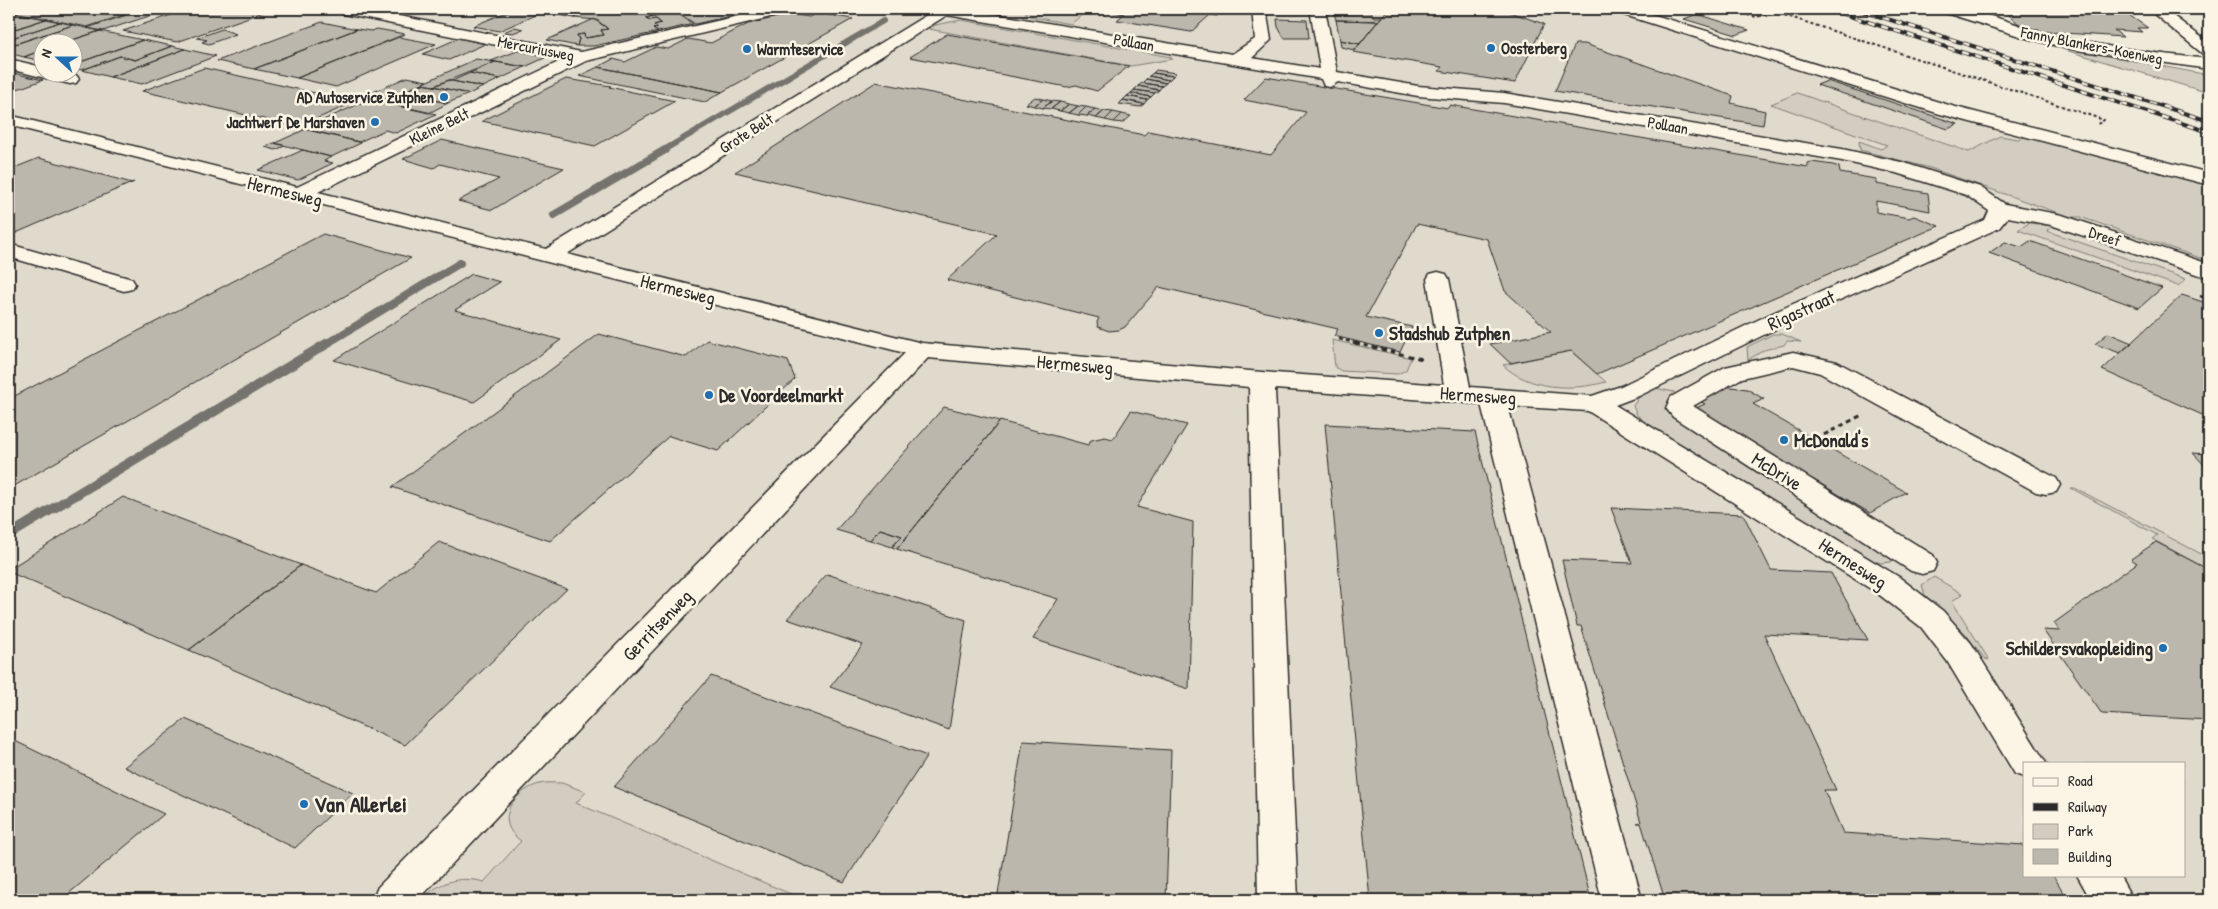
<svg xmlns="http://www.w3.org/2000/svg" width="2218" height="909" font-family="'Patrick Hand',sans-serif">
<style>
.built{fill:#e0dacc;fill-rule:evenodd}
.green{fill:#d2cdc0;stroke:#7e7c76}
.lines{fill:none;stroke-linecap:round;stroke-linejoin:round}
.stream-far2{stroke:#75736d;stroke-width:6}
.stream-far1{stroke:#75736d;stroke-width:8}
.stream{stroke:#75736d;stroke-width:10}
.building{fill:#bcb7ac;stroke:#2b2b2b}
.minor-casing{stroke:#2b2b2b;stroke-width:3}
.path-far2{stroke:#2b2b2b;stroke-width:2;stroke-dasharray:3 2.5;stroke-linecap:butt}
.path-far1{stroke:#2b2b2b;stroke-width:2.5;stroke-dasharray:4 3;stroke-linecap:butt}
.path{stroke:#2b2b2b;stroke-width:3;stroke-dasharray:5 4;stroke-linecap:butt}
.minor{fill:#fcf5e5;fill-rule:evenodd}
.rail-casing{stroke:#2b2b2b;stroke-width:4}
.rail{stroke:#fcf5e5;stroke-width:2.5;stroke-dasharray:7;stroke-linecap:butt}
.poi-dot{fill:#1f6fb2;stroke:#fcf5e5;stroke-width:2}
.labels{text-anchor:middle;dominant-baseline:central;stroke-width:5;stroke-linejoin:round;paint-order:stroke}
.far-street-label{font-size:16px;fill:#2b2b2b;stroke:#fcf5e5}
.far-poi-label{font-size:16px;font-weight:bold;fill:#2b2b2b;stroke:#fcf5e5;text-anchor:start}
.street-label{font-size:19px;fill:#2b2b2b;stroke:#fcf5e5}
.poi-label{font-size:19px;font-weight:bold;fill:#2b2b2b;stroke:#fcf5e5;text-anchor:start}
.near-poi-label{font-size:22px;font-weight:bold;fill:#2b2b2b;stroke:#fcf5e5;text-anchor:start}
</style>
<rect width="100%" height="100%" fill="#efe9da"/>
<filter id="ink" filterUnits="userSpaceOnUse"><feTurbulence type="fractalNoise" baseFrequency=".02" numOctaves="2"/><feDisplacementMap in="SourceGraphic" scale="10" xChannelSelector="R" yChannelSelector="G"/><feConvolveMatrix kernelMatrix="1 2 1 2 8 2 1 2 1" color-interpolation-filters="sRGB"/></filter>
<g filter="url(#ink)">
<path class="built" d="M9,9H1604L2209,196V900H9ZM42,42H72V72H42ZM2024,763H2184V875H2024Z"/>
<path class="green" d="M1026,9H1089L1071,24L1032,17L1026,14Z
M1928,9L2075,50L2209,75V93Z
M961,20L1171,57L1172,59L1131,66L929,29L935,25Z
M1797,93L1969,152L2000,136L2018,139L2027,136L2209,183V261L2080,217H2070L1930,168L1860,150L1859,141L1881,149L1887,145L1771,104Z
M2029,223L2053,226L2047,231L2186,279L2178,286L2018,230Z
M1773,334H1782L1801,342L1787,341L1784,345L1764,350L1748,360L1747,347Z
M1332,340L1411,358L1406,370L1398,374L1341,371L1335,367Z
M1571,351L1606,382C1574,391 1529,390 1503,365Z
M1655,388L1674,392L1675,394L1668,400L1667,407L1680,421L1891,551L1894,557L1891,562L1881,563L1874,561L1645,422L1637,415L1633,406L1641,394Z
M2071,488H2075L2209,558V570L2152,539L2157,535Z
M1934,577L1963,594L1952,601L1989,660L1985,659L1965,633L1925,595L1922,585Z
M562,783L586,792L576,803L805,900H421C439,882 459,875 484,882L521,841C493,822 512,792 539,784C546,782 555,783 562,783Z"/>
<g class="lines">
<path class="stream-far2" d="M1053,12L1054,9
M662,151L883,21"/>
<path class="stream-far1" d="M554,215L665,150
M326,344L460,263"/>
<path class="stream" d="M9,535L328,343"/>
</g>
<path class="building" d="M13,9H59L84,14L98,10L124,15L87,27L9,11Z
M145,9H171L103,31L87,28Z
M189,9H264L269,10L177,42L123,31Z
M396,9H449L432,15Z
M514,9H559L550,13L544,11L499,31L473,26Z
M559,9H594L574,18L550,13Z
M594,9H642L652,16L646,18L650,20L656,19L661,23L654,25L658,28L653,29L658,32L594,46H577L579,39L577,35L584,34L585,38L604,35L601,30L608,29L597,20L574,18Z
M642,9H671L674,11L652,16Z
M693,9H762L695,24L677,12Z
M1119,9H1217L1223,10L1217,16L1210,15L1191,32L1117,20L1124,14L1114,12Z
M1276,9H1305V12H1276Z
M1333,9H1371L1373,17H1382L1378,21L1336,20Z
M1388,9H1501L1544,24L1515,83L1439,71L1442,67L1353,52Z
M2002,9H2120L2148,28H2137L2142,32L2114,30L2123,37L2034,31L2026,25H2020Z
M2191,9H2209V14L2196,13Z
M674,11L693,24L658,32L653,29L658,28L654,25L661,23L656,19L650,20L646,18Z
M9,12L46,19L9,31Z
M817,13L853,19L722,92L598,67L613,59L625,62L656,47L668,49L688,39L711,43L748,24L791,14L809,17Z
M1697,14L1749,30L1736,35L1684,19Z
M46,19L60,22L9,39V31Z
M594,19L608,29L601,30L604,35L585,38L584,34L577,35L579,39L577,46L547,40Z
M1277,19L1307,20L1309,38H1284L1278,27Z
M1336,20L1378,21L1360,44L1340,40Z
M60,22L73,25L9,46V39Z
M322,22L357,29L254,69L217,61Z
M73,25L100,31L66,42H42V50L24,57L9,53V46Z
M515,27L523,29L513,33L504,32Z
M222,29L236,34L209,44L202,42L207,40L197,38Z
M357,29L371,31L377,29L405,34L297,78L254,69Z
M100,31L143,40L72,65V42H66Z
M947,34L1129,66L1097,91L1076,85L1067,87L910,57Z
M399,37L436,44L336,87L297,78Z
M459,38L485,44L449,60L423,54Z
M143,40L172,46L135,60L120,56L82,70L72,68V65Z
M1340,40L1360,44L1354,50L1341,47Z
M1575,44H1585L1733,96L1731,103L1765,111L1763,125L1555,91Z
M172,46L185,49L110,77L82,70L120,56L135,60Z
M185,49L216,56L142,84L110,77Z
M42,50V61L24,57Z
M520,50L549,56L525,67L491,61Z
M476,59L495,62L434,86L421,84Z
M495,62L525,67L500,79L470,73Z
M598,67L722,92L705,102L579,76Z
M204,68L355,102L298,127L142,91Z
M1156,70L1176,73L1173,76L1153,73Z
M9,72L43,80L9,92Z
M470,73L500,79L483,87L452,81Z
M1153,73L1173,76L1169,80L1149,76Z
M1149,76L1169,80L1166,83L1146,79Z
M407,77L427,81L382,101L362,97Z
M1266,77L1448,108L1450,105L1808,167V163L1812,162L1833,165L1839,167L1840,173L1876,179V184L1928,193L1930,211L1876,201V212L1909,218L1914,216L1939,226L1597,374L1571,351L1510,363L1490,344L1551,332L1505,291L1487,239L1417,224L1366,317L1412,327L1400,352L1334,336L1338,329L1159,287L1125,327L1119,330L1109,331L1098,327L1097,322L1099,318L947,280L997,234L735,172L876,82L1144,135L1148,131L1271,155L1306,112L1244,100Z
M566,79L611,86L609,87L675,101L595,146L482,121Z
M1146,79L1166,83L1162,86L1142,83Z
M449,80L452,81L483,87L469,94L434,86Z
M1827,81L1958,124L1948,129L1817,85Z
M1142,83L1162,86L1159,90L1138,86Z
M421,84L434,86L469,94L448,103L401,93Z
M1138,86L1159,90L1155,93L1134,90Z
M1134,90L1155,93L1151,97L1131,93Z
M401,93L448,103L429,113L380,102Z
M1131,93L1151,97L1147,100L1127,96Z
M1127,96L1147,100L1144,104L1123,100Z
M1035,97L1043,99L1034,106L1026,104Z
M370,99L436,114L396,133L385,130L359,142L303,129Z
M1043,99L1052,101L1043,108L1034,106Z
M1123,100L1144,104L1140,107L1119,104Z
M1052,101L1060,102L1051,109L1043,108Z
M1060,102L1069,104L1060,111L1051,109Z
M1069,104L1078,106L1069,113L1060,111Z
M1078,106L1086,107L1078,115L1069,113Z
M1086,107L1095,109L1087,116L1078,115Z
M1095,109L1104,111L1096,118L1087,116Z
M1104,111L1113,112L1105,120L1096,118Z
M1113,112L1122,114L1114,122L1105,120Z
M1122,114L1131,116L1123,123L1114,122Z
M306,129L359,142L361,143L331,157L275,143Z
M442,140L537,162L564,168L492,210L458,201L499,179L440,164L434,168L403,159Z
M274,143L285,146L275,150L265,147Z
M303,150L331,157L324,161L333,163L298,180L258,170Z
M39,158L132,183L134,182L16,233H18L9,230V170Z
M323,234L411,258L9,489V399Z
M2030,241L2162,288L2139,308L1989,253L2005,242L2021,247Z
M472,274L500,282L455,310L561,340L474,402L334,360Z
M2182,295L2209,304V418L2102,370Z
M2108,333L2132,343L2120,353L2095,344Z
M599,334L686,357L707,340L788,361L795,379L718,451L669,436L550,541L392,487Z
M1723,386L1747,389L1764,399L1753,404L1906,492L1870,513L1814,480L1811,482L1696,408L1705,404L1696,399Z
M944,407L1000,421L897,549L892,547L902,536L880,529L870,540L836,530Z
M1131,411L1187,425L1137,507L1193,522L1189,689L1033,639L1058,599L897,549L1000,421L1088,445L1091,440L1105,437L1113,439Z
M1325,424L1475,432L1591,900H1370Z
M2193,453L2209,454V470Z
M123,497L301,565L189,650L9,572V569Z
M1611,508L1743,514L1771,570L1831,573L1868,640L1764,634L1836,790H1824L1843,833L2024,845V875H2053L2068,900H1665L1641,823H1637L1641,822L1581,626H1577L1562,560L1632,563Z
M880,529L902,536L892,547L870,540Z
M439,542L567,589L405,745L189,650L301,565L376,593Z
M2156,542L2209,570V720L2102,714L2043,630L2060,631L2054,623L2137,563L2131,559Z
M827,574L966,620L949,730L830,687L863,645L787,619Z
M711,676L927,756L844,882L614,787Z
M185,719L353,793L295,848L124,767Z
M9,738L164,814L61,900H9Z
M1023,741L1171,750L1166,900H997Z"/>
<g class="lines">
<g class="minor-casing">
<path id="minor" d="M336,9H364L581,52L769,9H794L792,12L586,61L318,192L546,249L933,11L932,9H964L1232,54L1255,39L1252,9H1266L1271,40L1252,58L1320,69L1310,9H1325L1337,72L1418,86L1504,93L1842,149L1901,162L1980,187L2005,204L2062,215L2209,264V278L2051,225L2008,217L1999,228L1782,326L1639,396L1615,405L1899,577L1943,611L1971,643L2046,763H2024V777L2015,774L1947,661L1921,627L1877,593L1588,411L1508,406L1642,900H1602L1481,404L1275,389L1298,900H1258L1249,387L928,358L418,900H372L378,887L905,353L9,125V115L297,187L565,59L343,14L338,12ZM947,15L1321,79L1324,86L1330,87L1338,82L1418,96L1504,103L1842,161L1896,173L1966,195L1989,211L1985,220L1766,316L1621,386L1592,396L1470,387L1449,279L1446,274L1438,272L1430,274L1427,279L1444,385L1262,372L922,343L567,254Z
M1612,9H1635L1952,106L2209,173V185L1940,114L1615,12Z
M1940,9C1979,6 2017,27 2055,36C2105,47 2157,54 2209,59V69L2076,50L2026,38L1943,12Z
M2148,9H2164L2209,43V56L2203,54Z
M9,59L42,67V72H65L76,75L79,79L76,83L70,84L9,69Z
M9,244L132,279L135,284L132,289L124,291L9,257Z
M1793,352L1837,362L2056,478L2060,485L2056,492L2046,494L2036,492L1820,373L1793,366L1742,378L1693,406L1933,555L1937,563L1933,571L1922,574L1911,571L1673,417L1666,408L1671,397L1725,367Z
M2077,875H2119L2133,900H2091Z"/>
</g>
<path class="path-far2" d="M1726,9L1756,17L1775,12L2104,120L2096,125
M1765,9L1774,12"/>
<path class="path-far1" d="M2200,296L2209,299
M1339,339L1360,344"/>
<path class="path" d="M1355,343L1422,359
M1816,439L1862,415"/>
<use href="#minor" class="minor"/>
<g class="rail-casing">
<path id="rail" d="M1828,9L2209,132
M1856,9L2209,121"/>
</g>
<use href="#rail" class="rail"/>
</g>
</g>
<g class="poi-dot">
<circle cx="1491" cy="48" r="5"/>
<circle cx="747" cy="49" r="5"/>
<circle cx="444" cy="97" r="5"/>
<circle cx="375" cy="122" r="5"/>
<circle cx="1379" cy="333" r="5"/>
<circle cx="709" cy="395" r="5"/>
<circle cx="1784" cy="440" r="5"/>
<circle cx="2163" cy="648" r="5"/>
<circle cx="304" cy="804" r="5"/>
</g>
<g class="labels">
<g class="far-street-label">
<text transform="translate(1134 42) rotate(10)">Pollaan</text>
<text transform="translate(2092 45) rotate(11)">Fanny Blankers-Koenweg</text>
<text transform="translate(536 48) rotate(11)">Mercuriusweg</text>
<text transform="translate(1668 125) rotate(10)">Pollaan</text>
<text transform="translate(439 126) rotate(-26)">Kleine Belt</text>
<text transform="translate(746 133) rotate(-32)">Grote Belt</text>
<text transform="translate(2105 236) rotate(19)">Dreef</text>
</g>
<g class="far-poi-label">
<text x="1501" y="48">Oosterberg</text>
<text x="757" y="49">Warmteservice</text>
<text x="434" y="97" text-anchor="end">AD Autoservice Zutphen</text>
<text x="365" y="122" text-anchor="end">Jachtwerf De Marshaven</text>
</g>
<g class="street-label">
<text transform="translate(285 191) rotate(14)">Hermesweg</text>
<text transform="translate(678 289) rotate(14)">Hermesweg</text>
<text transform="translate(1801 310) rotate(-24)">Rigastraat</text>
<text transform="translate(1075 364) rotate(5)">Hermesweg</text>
<text transform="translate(1478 395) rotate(4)">Hermesweg</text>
<text transform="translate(1777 471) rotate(32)">McDrive</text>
<text transform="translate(1853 563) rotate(33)">Hermesweg</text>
<text transform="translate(657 625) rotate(-46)">Gerritsenweg</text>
</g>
<g class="poi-label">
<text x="1389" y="333">Stadshub Zutphen</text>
<text x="719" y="395">De Voordeelmarkt</text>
<text x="1794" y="440">McDonald's</text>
<text x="2153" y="648" text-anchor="end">Schildersvakopleiding</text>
</g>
<g class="near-poi-label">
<text x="314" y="804">Van Allerlei</text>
</g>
</g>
<rect width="2218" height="909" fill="none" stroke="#fcf5e5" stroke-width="30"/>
<rect x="15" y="15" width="2188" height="879" fill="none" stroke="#2b2b2b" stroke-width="2" filter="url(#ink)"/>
<rect x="2023" y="762" width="162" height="115" fill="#fcf5e5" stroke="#a8a49b"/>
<rect x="2033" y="778" width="25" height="8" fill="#fcf5e5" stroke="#a8a49b"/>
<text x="2068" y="786" font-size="15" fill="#2b2b2b">Road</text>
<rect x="2033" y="803" width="25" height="8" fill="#2b2b2b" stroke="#a8a49b"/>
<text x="2068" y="812" font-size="15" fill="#2b2b2b">Railway</text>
<rect x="2033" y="824" width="25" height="15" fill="#d2cdc0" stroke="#a8a49b"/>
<text x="2068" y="836" font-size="15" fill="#2b2b2b">Park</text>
<rect x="2033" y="849" width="25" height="15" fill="#bcb7ac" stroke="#a8a49b"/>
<text x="2068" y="862" font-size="15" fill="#2b2b2b">Building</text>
<g transform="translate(58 58) rotate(291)"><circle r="24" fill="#fcf5e5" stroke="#a8a49b"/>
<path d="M0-4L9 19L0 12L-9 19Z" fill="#1f6fb2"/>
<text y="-8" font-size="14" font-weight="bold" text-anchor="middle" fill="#2b2b2b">N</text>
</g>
</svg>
